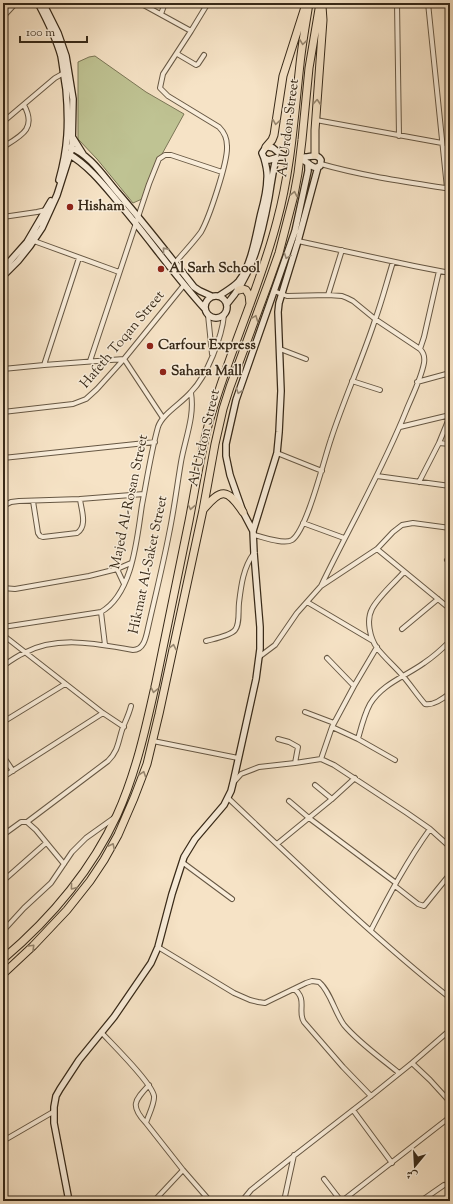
<svg xmlns="http://www.w3.org/2000/svg" width="453" height="1204" font-family="'Sorts Mill Goudy',Amiri,serif">
<style>
.green{fill:#bfc393;stroke:#7b7656}
.lines{fill:none;stroke-linecap:round;stroke-linejoin:round}
.street-casing{stroke:#675844;stroke-width:6}
.secondary-casing{stroke:#372918;stroke-width:8}
.highway-casing{stroke:#372918;stroke-width:9}
.street{stroke:#f9edda;stroke-width:4}
.secondary{stroke:#f9edda;stroke-width:5.5}
.highway{stroke:#f6e3c6;stroke-width:7}
.oneway{stroke:#96866f}
.oneway2{stroke:#988b79}
.poi-dot{fill:#8f2418;stroke:#f9edda;stroke-width:1.5}
.labels{text-anchor:middle;dominant-baseline:central;stroke-width:3;stroke-linejoin:round;paint-order:stroke}
.street-label{font-size:14px;fill:#372918;stroke:#f9edda}
.poi-label{font-size:14px;font-weight:bold;fill:#372918;stroke:#f9edda;text-anchor:start}
</style>
<rect width="100%" height="100%" fill="#f6e3c6"/>
<filter id="stains"><feTurbulence type="fractalNoise" baseFrequency=".005" numOctaves="4"/><feColorMatrix values="0 0 0 0 .2 0 0 0 0 .09 0 0 0 0 .02 0 0 0 .5 -.17"/></filter>
<radialGradient id="worn" r=".72"><stop offset=".6" stop-color="#630" stop-opacity="0"/><stop offset="1" stop-color="#630" stop-opacity=".3"/></radialGradient>
<path class="green" d="M95,56L146,92L184,114L156,165L142,199L133,203L97,159L78,139V62L89,57Z"/>
<g class="lines">
<g class="street-casing">
<path id="street" d="M140,3L191,31
M397,3L399,136
M428,3L447,188
M161,14L165,3
M3,17L16,3
M177,53L179,55L196,65L198,64L204,55
M316,120L442,143
M3,122L55,78L64,73
M3,147C21,136 37,129 24,105
M444,151L450,142
M321,164C363,176 407,182 450,189
M3,217L37,212L46,210
M34,241L119,272
M298,241L414,266L450,273
M175,263C183,253 193,243 201,232C209,218 228,162 227,146C227,139 224,132 219,127L168,96L160,88L163,74L191,31L208,3
M274,291L287,296L328,295L342,296L347,298L353,301L375,319L420,349C424,353 425,357 424,363C421,379 412,396 406,411C382,471 349,528 321,586
M328,295L342,250
M208,315L212,354
M280,349L306,359
M420,349L424,337L439,271
M124,359L163,418
M90,361L149,184L159,159L165,155H171L222,172
M44,365L79,258
M3,369L44,365L124,359
M352,381L380,390
M417,382L450,373
M3,412L73,404L86,399L97,389L124,359L184,285
M400,427L450,415
M439,443L450,444
M277,453L322,471
M3,458L155,442
M377,476L450,486
M419,482L439,443L450,416
M33,501L38,533L40,536L43,537L77,533C88,526 81,509 80,499
M3,506L11,502L19,501L80,499L144,494
M303,523L344,538
M254,535C263,537 284,545 292,540C307,530 324,459 331,439C344,399 362,360 375,320C382,301 387,281 393,262
M377,549L450,609
M447,560L450,557
M117,569L124,584
M404,572C395,582 378,597 372,609C366,620 370,638 377,648C384,657 394,666 402,675C410,684 417,695 425,704C434,706 444,698 450,693
M3,588L15,589L89,576L117,569L131,563
M307,602L373,641
M101,612L105,645
M3,627L101,612C133,594 137,537 142,505C147,479 151,452 158,427C162,414 182,403 191,392C207,376 222,337 224,315
M402,629L438,599
M3,635L103,713L124,727
M206,641C213,639 230,636 235,630C240,624 238,611 239,603C241,586 243,568 254,553
M259,657L275,645L297,613L321,586L377,549L393,532L402,525L413,523L450,528
M327,658L354,686
M3,666C10,661 17,656 24,653C58,635 97,644 133,650C144,650 146,637 148,628C155,597 163,565 169,534C174,510 177,486 181,462C185,439 195,416 191,393
M305,712L334,723
M3,722L65,684
M332,727L358,739L395,760
M278,739L289,742L298,747L295,763
M358,739C361,728 364,715 370,704C382,684 406,676 424,663C433,657 442,649 450,641
M153,741L238,758
M3,756L13,771
M321,759L332,727L354,686L377,647
M3,777L103,713
M233,783L241,774L259,767L295,763L321,759L334,765L407,813L430,829L450,847
M315,785L332,799
M228,798C300,866 372,936 450,998
M289,801L309,818L396,883
M27,822L108,761C119,750 118,741 123,727C126,720 129,714 131,706
M3,835L21,822H27L36,830L64,864
M277,844L332,799L355,778
M182,862L232,899
M3,881L46,843
M395,886L418,904L424,906L450,874
M371,930C389,895 407,861 430,829
M3,931L24,908L51,883L72,852L86,838L114,818
M158,947L234,993L250,1000L258,1002L265,1003L271,1000L306,983L312,981L319,982C330,991 335,1013 344,1025C359,1043 381,1058 399,1073
M294,989C308,999 297,1012 304,1022L343,1067L371,1096
M101,1032C112,1044 152,1083 154,1096C155,1103 148,1116 146,1123L183,1170L210,1201
M412,1063L430,1080L450,1102
M353,1110L392,1163
M146,1123C130,1106 134,1101 149,1085
M3,1141L53,1112
M324,1179L341,1201
M154,1201L183,1170
M242,1201L251,1190L295,1155L371,1096L412,1063L450,1030
M284,1201L294,1155
M342,1201L450,1117
M421,1201L444,1185"/>
</g>
<g class="secondary-casing">
<path id="secondary" d="M38,3C47,20 56,38 61,56C63,67 64,78 66,89C69,123 68,148 59,180
M73,138L83,154
M69,147C90,154 104,177 118,193C144,223 169,255 194,287L200,291L211,296
M67,153C88,165 103,184 118,202C148,237 174,275 205,309
M283,157H279L269,160L264,158L262,153L266,147H269L273,148L279,153L283,155
M303,160C309,163 313,170 320,166L321,160C317,153 311,157 305,157
M3,269L27,242L51,201
M3,276L18,261L30,246L42,228L57,195L72,148L73,99L66,56L58,33L43,3
M205 307a11 11 0 1 1 22 0a11 11 0 1 1-22 0Z
M219,296C226,291 234,287 239,281C252,264 256,234 261,213C264,202 267,191 267,179C268,172 266,165 264,158
M227,304C253,274 262,235 269,197C271,184 273,171 276,158
M253,531L243,512L230,475L226,456V444L236,400L295,231L308,171V163
M69,1201L54,1123V1107L56,1096L60,1089L79,1060L114,1017L151,963L158,947L172,894L184,857L195,839L224,805L231,791L233,783L256,679L260,649V627L254,553L253,531L277,453L279,432L281,391L278,312L279,303L298,241L318,167"/>
</g>
<g class="highway-casing">
<path id="highway" d="M266,147L272,140L274,135L283,76L305,7
M315,155V130L323,20L322,6
M239,290L243,289L246,290L249,295L250,304
M203,510C221,488 227,488 243,512
M3,959C49,920 91,871 117,815C136,773 146,727 156,682C167,629 178,575 189,521C195,490 200,457 208,426C227,356 259,291 277,221C291,170 294,117 300,64C302,44 306,23 309,3
M3,974L33,946L67,910L90,881L104,860L118,835L134,798L147,764L159,714L203,510L215,444L223,409L230,387L268,284L279,253L294,195L298,173L302,140L309,68L320,3"/>
</g>
<use href="#street" class="street"/>
<use href="#secondary" class="secondary"/>
<use href="#highway" class="highway"/>
</g>
<defs><path id="oneway-chevron" d="M-2-3.5L2.5 0L-2 3.5" fill="none" stroke-width="1.6" stroke-linecap="round" stroke-linejoin="round"/></defs>
<g class="oneway">
<use href="#oneway-chevron" transform="translate(303 42) rotate(98)"/>
<use href="#oneway-chevron" transform="translate(317 102) rotate(-86)"/>
<use href="#oneway-chevron" transform="translate(276 122) rotate(99)"/>
<use href="#oneway-chevron" transform="translate(294 194) rotate(-78)"/>
<use href="#oneway-chevron" transform="translate(255 318) rotate(-69)"/>
<use href="#oneway-chevron" transform="translate(191 507) rotate(101)"/>
<use href="#oneway-chevron" transform="translate(173 647) rotate(-78)"/>
<use href="#oneway-chevron" transform="translate(154 690) rotate(102)"/>
<use href="#oneway-chevron" transform="translate(143 774) rotate(-71)"/>
<use href="#oneway-chevron" transform="translate(112 846) rotate(-63)"/>
<use href="#oneway-chevron" transform="translate(73 887) rotate(129)"/>
<use href="#oneway-chevron" transform="translate(32 947) rotate(-45)"/>
</g>
<g class="oneway2">
<use href="#oneway-chevron" transform="translate(165 250) rotate(-129)"/>
<use href="#oneway-chevron" transform="translate(287 256) rotate(110)"/>
<use href="#oneway-chevron" transform="translate(239 391) rotate(109)"/>
</g>
<g class="poi-dot">
<circle cx="70" cy="207" r="4"/>
<circle cx="161" cy="269" r="4"/>
<circle cx="150" cy="346" r="4"/>
<circle cx="163" cy="372" r="4"/>
</g>
<g class="labels">
<g class="street-label">
<text transform="translate(289 128) rotate(-83)">Al-Urdon Street</text>
<text transform="translate(123 340) rotate(-50)">Hafeth Toqan Street</text>
<text transform="translate(205 438) rotate(-77)">Al-Urdon Street</text>
<text transform="translate(130 502) rotate(-78)">Majed Al-Rosan Street</text>
<text transform="translate(149 565) rotate(-78)">Hikmat Al-Saket Street</text>
</g>
<g class="poi-label">
<text x="78" y="207">Hisham</text>
<text x="169" y="269">Al Sarh School</text>
<text x="158" y="346">Carfour Express</text>
<text x="171" y="372">Sahara Mall</text>
</g>
</g>
<rect width="453" height="1204" fill="none" stroke="#f6e3c6" stroke-width="16"/>
<rect x="4" y="4" width="445" height="1196" fill="none" stroke="#372918" stroke-width="2"/>
<rect x="8" y="8" width="437" height="1188" fill="none" stroke="#372918"/>
<g transform="translate(415 1166) rotate(198)" stroke="#f9edda" stroke-width="3" paint-order="stroke">
<path d="M0-3L7 15L0 10L-7 15Z" fill="#372918"/>
<text y="-6" font-size="11" font-weight="bold" text-anchor="middle" fill="#372918">ش</text>
</g>
<path d="M20 36v6h67v-6" fill="none" stroke="#372918" stroke-width="2"/>
<text x="26" y="36" font-size="12" fill="#372918" stroke="#f9edda" stroke-width="3" paint-order="stroke">100 m</text>
<rect width="100%" height="100%" filter="url(#stains)"/>
<rect width="100%" height="100%" fill="url(#worn)"/>
</svg>
